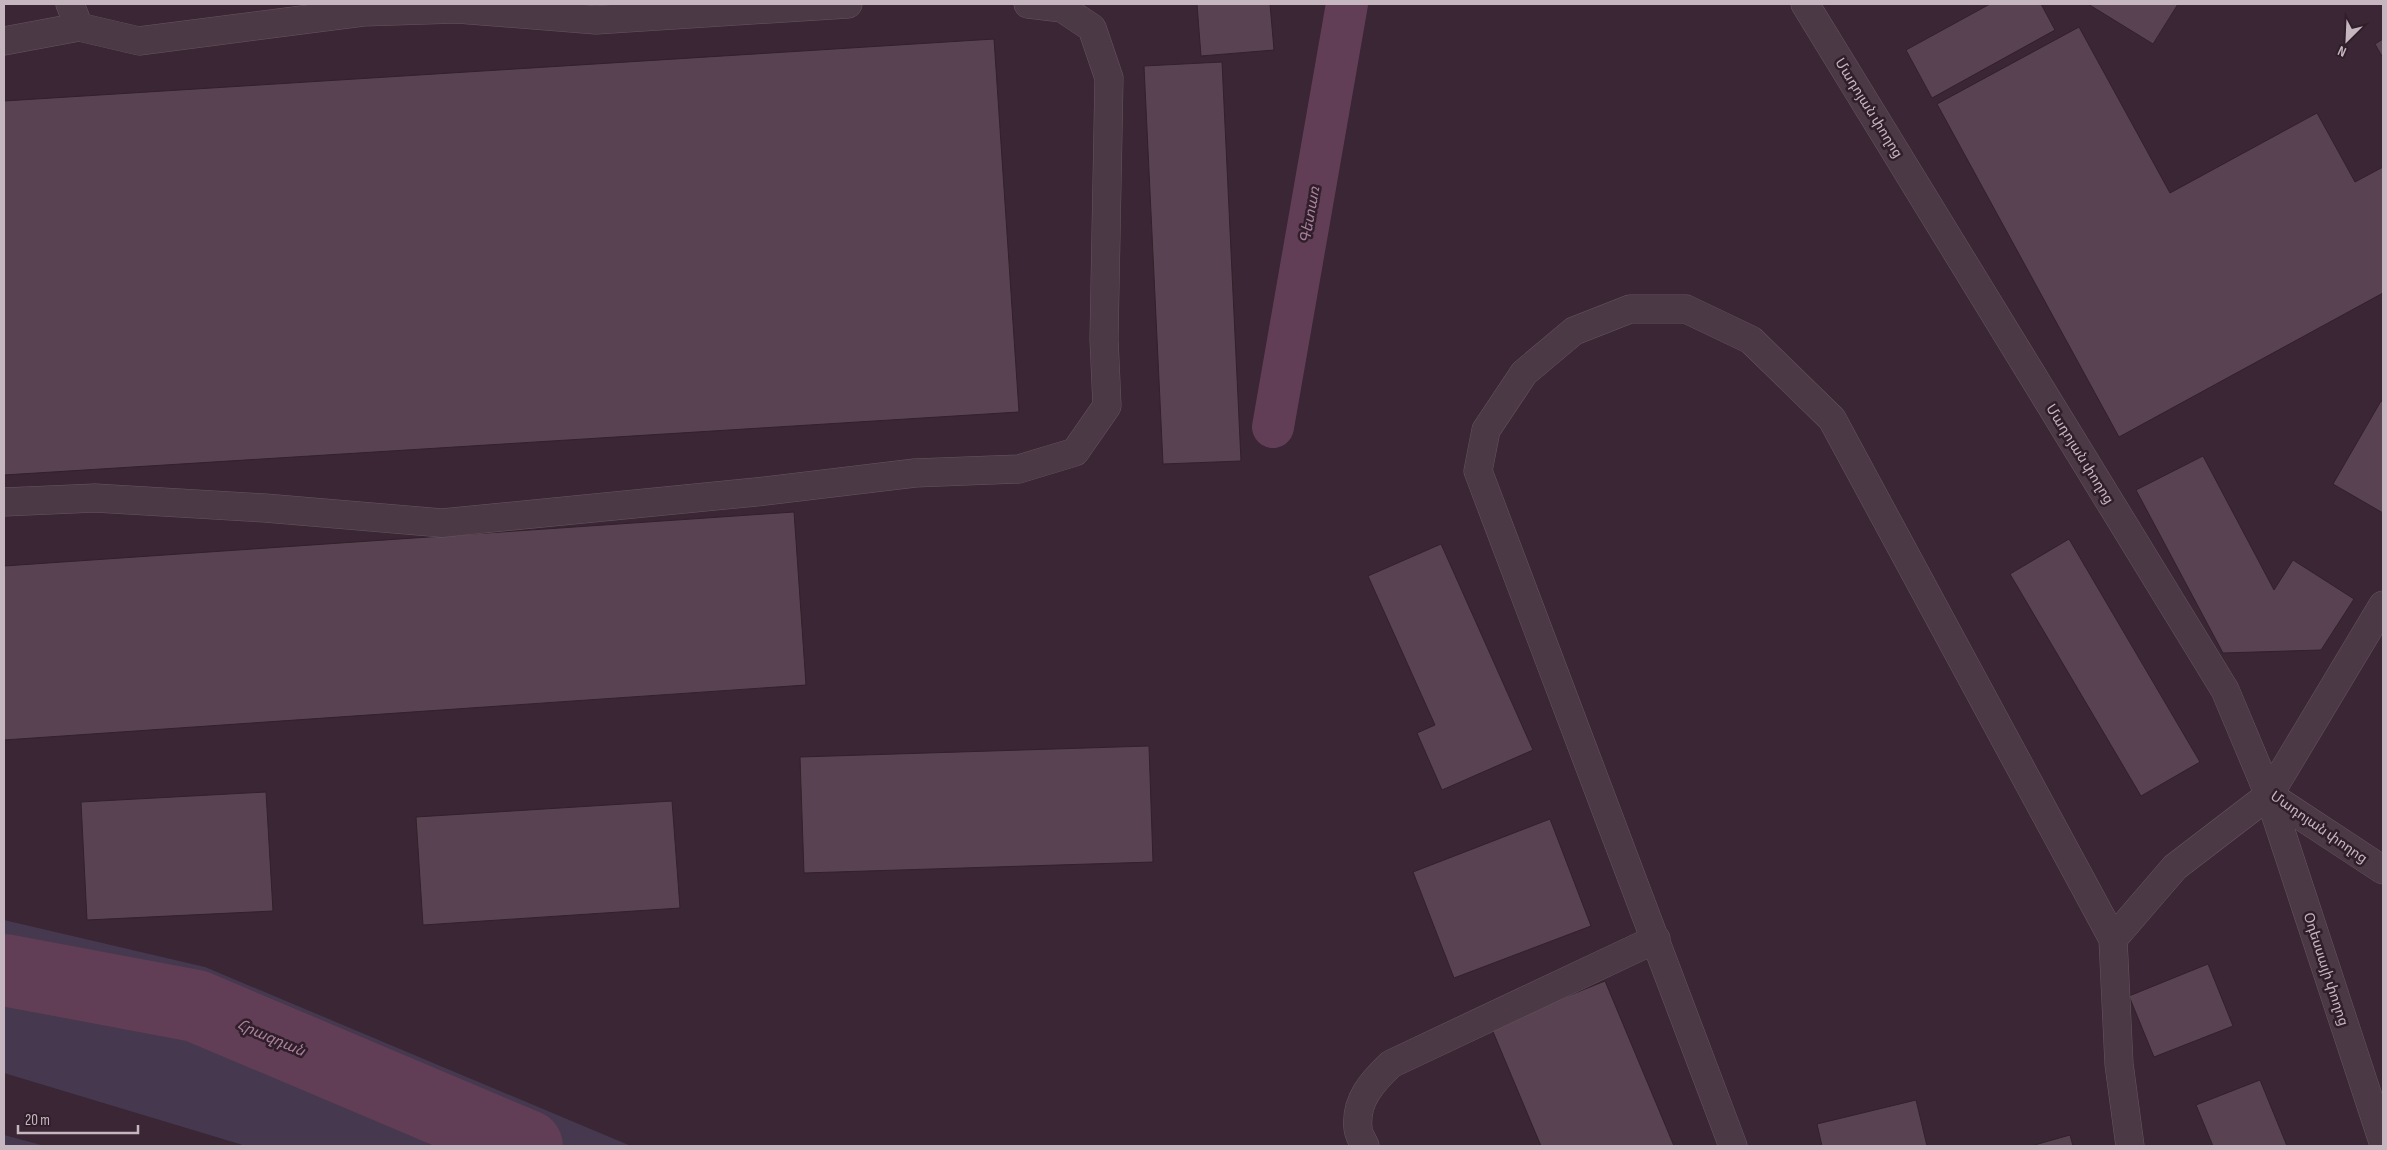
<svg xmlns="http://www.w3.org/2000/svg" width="2387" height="1150" font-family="'Sofia Sans Condensed','Noto Sans Armenian',sans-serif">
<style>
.green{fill:#45384f}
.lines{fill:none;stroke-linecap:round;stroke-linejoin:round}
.canal{stroke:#623e56;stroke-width:42}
.river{stroke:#623e56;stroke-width:72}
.building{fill:#594353;stroke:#32212c}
.minor-casing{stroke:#665560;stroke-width:29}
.minor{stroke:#4b3a45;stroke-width:28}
.labels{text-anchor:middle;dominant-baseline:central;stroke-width:5;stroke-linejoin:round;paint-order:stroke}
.street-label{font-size:14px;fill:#c6b6c0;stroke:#301f2a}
.water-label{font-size:15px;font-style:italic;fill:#aa819d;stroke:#301f2a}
</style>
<rect width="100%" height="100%" fill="#3a2634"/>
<path class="green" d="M4,920L205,967L631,1146H246L4,1073Z
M4,1135L45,1146H4Z"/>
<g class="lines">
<path class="canal" d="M1273,427L1347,4"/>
<path class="river" d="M4,970L196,1006L527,1146"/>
</g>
<path class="building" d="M1197,4H1270L1274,50L1201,56Z
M1990,4H2041L2055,30L1932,98L1906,50Z
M2088,4H2178L2153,44Z
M2079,27L2170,193L2317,113L2355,182L2383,167V293L2119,437L1937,104Z
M994,39L1019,412L4,475V101Z
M2383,39V58L2375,44Z
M1222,62L1241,461L1163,464L1144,66Z
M2381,401L2383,402V513L2333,484Z
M2203,456L2274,590L2293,560L2354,599L2321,650L2223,653L2136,490Z
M794,512L806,685L4,740V566Z
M2069,539L2200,762L2141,796L2010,574Z
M1441,544L1533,750L1442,790L1417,733L1435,725L1368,576Z
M1149,746L1153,862L804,873L800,757Z
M266,792L273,911L87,920L81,802Z
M672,801L680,908L423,925L416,817Z
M1550,819L1591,926L1454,978L1413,872Z
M2208,964L2233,1026L2154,1057L2129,996Z
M1605,981L1674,1146H1541L1491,1027Z
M2260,1080L2287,1146H2213L2196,1105Z
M1916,1100L1927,1146H1822L1817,1124Z
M2070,1135L2073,1146H2031Z"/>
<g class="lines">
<g class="minor-casing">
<path id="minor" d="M70,4L79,27
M1805,4L2225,690L2269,795L2383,1142
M4,41L79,27L139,41L363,12L457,9L596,20L848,4
M4,502L95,498L265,508L442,523L756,492L915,473L1019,469L1075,452L1107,406L1104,339L1109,78L1092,28L1062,8L1028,4
M2269,795L2383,870
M2113,939L2175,867L2269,795L2383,605
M1365,1146C1363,1141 1358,1134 1358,1128C1355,1100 1373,1081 1391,1064L1656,939
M1733,1146L1478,471L1486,430L1524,373L1574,331L1630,309H1686L1751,340L1832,419L2113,939L2119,1064L2130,1146"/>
</g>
<use href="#minor" class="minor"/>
</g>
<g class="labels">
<g class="street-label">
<text transform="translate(1869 108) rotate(58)">Մադոյան փողոց</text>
<text transform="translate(2080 454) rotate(58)">Մադոյան փողոց</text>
<text transform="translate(2319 827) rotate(35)">Մադոյան փողոց</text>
<text transform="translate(2326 969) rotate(72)">Օդեսսայի փողոց</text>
</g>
<g class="water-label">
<text transform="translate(1310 215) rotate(-80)">Գետառ</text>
<text transform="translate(271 1038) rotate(23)">Հրազդան</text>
</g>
</g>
<rect width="2387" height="1150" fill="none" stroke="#c6b6c0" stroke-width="10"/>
<g transform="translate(2347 40) rotate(204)" stroke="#301f2a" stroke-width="4" paint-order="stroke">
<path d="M0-4L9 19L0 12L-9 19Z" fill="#c6b6c0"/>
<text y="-8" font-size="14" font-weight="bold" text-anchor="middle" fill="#c6b6c0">N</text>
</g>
<path d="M18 1125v8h120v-8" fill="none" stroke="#c6b6c0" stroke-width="2.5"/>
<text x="25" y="1125" font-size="15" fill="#c6b6c0" stroke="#301f2a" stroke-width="4" paint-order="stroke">20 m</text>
</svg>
